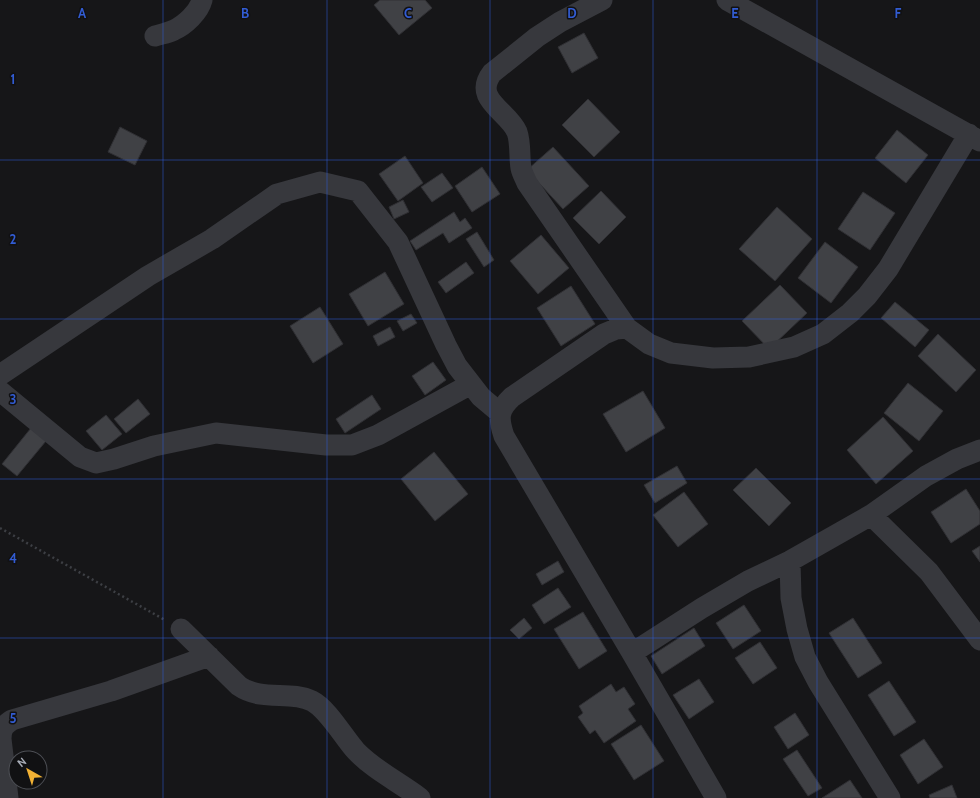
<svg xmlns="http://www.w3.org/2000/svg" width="980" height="798" font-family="Cabin,sans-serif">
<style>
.building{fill:#404145;stroke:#303034}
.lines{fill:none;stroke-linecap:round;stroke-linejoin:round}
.path{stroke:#3d3f44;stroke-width:2.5;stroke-dasharray:2 3;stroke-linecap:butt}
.minor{stroke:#37383d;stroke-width:21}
.grid{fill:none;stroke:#325cd3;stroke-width:1;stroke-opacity:0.55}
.grid-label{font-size:13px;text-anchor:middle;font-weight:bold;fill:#325cd3;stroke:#111113;stroke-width:3;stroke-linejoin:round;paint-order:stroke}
</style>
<rect width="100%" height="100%" fill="#161618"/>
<path class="building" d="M380,0H425L432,8L399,35L374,5Z
M584,33L598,58L572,73L558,47Z
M588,99L620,132L594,157L562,125Z
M120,127L147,141L135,165L108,152Z
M897,130L928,155L906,183L875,158Z
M553,147L589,186L563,209L527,170Z
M405,156L423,183L398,201L379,174Z
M482,167L500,194L472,212L455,186Z
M442,173L453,188L432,202L421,187Z
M601,191L626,217L599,244L573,218Z
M863,192L895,213L870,250L838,229Z
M403,200L409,212L394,219L389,207Z
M777,207L812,239L775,281L739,249Z
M454,212L460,222L465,218L472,228L449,243L443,233L416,250L410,241Z
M477,232L494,260L484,267L466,239Z
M541,235L569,268L538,294L510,261Z
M825,242L858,267L831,303L798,278Z
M466,262L474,273L446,293L438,282Z
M385,272L404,304L368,326L349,294Z
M780,285L807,313L769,349L742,321Z
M571,286L595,324L561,346L537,308Z
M895,302L929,330L915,347L881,318Z
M320,307L343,344L313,363L290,326Z
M411,314L417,323L403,331L397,321Z
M390,327L395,337L378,346L373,336Z
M938,334L976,370L956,392L918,356Z
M433,362L446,380L425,395L412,376Z
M908,383L943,411L919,441L884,413Z
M643,391L665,428L626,452L603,414Z
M372,395L381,409L345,433L336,419Z
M138,399L150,414L126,433L114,419Z
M106,415L122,434L102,450L86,431Z
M883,417L913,451L876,484L847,450Z
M31,428L46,441L17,476L2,464Z
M434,452L468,494L435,521L401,479Z
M677,466L687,483L655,503L644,485Z
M756,468L791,503L769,526L733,490Z
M966,489L980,511V524L951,543L931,512Z
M684,492L708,524L678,547L653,515Z
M980,546V562L972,551Z
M558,561L564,572L542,585L536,574Z
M558,588L571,607L544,624L532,605Z
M744,605L761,631L733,649L716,623Z
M583,612L607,651L579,669L554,629Z
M524,618L532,628L519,639L510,630Z
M853,618L882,663L858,678L829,633Z
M694,628L705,646L662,674L651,656Z
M760,642L777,668L753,684L735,658Z
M699,679L714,702L689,719L673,695Z
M889,681L916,722L894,736L868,695Z
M611,684L616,692L624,687L635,704L628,709L636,721L604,743L595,730L590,734L578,717L583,713L579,706Z
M795,713L809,735L788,749L774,727Z
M641,725L664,761L634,780L611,744Z
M924,739L943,767L918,784L900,755Z
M797,750L822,788L808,796L783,759Z
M850,780L862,798H822Z
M952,785L957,798H930L929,795Z"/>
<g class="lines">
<path class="path" d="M0,528L165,620"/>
<path class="minor" d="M602,0L560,22L537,37L492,73C472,99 508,111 517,132C521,143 519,157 521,168C522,173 525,178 527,183L627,328
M727,0L980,141
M155,36C161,34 168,33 174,30C185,25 199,12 202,0
M0,375L148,276L212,239L277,194L320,182L358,191L398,242L446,345L457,366L481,397L500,413
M0,391L80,457L96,463L114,459L154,446L216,433L326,445H352L378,435L471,384
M871,515L929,572L980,640
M790,561L791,598L797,629L805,657L818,682L890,798
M181,629L239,686C262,702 290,690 312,701C328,709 344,738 356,751C374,770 399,782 420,798
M632,653L702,608L748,581L790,561L871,515L926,476L957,459L980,450
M8,798L1,739C1,729 4,725 12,720L111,691L209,656
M716,798L632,653L504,436C498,418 498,410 512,397L604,334L616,329L627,328L649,344L671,353L713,358L749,357L794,347L823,334L850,313L867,296L888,269L969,134"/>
</g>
<path class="grid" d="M163,0V798M327,0V798M490,0V798M653,0V798M817,0V798M0,160H980M0,319H980M0,479H980M0,638H980"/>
<g class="grid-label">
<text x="82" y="18">A</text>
<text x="245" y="18">B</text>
<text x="408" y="18">C</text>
<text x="572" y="18">D</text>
<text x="735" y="18">E</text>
<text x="898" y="18">F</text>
<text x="13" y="84">1</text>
<text x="13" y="244">2</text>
<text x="13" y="404">3</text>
<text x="13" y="563">4</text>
<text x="13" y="723">5</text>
</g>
<g transform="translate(28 770) rotate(321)"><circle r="19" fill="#111113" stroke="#4d4f55"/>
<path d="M0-3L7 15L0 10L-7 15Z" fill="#f2b134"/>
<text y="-6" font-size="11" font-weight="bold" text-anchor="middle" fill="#a8adb8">N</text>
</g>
</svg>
